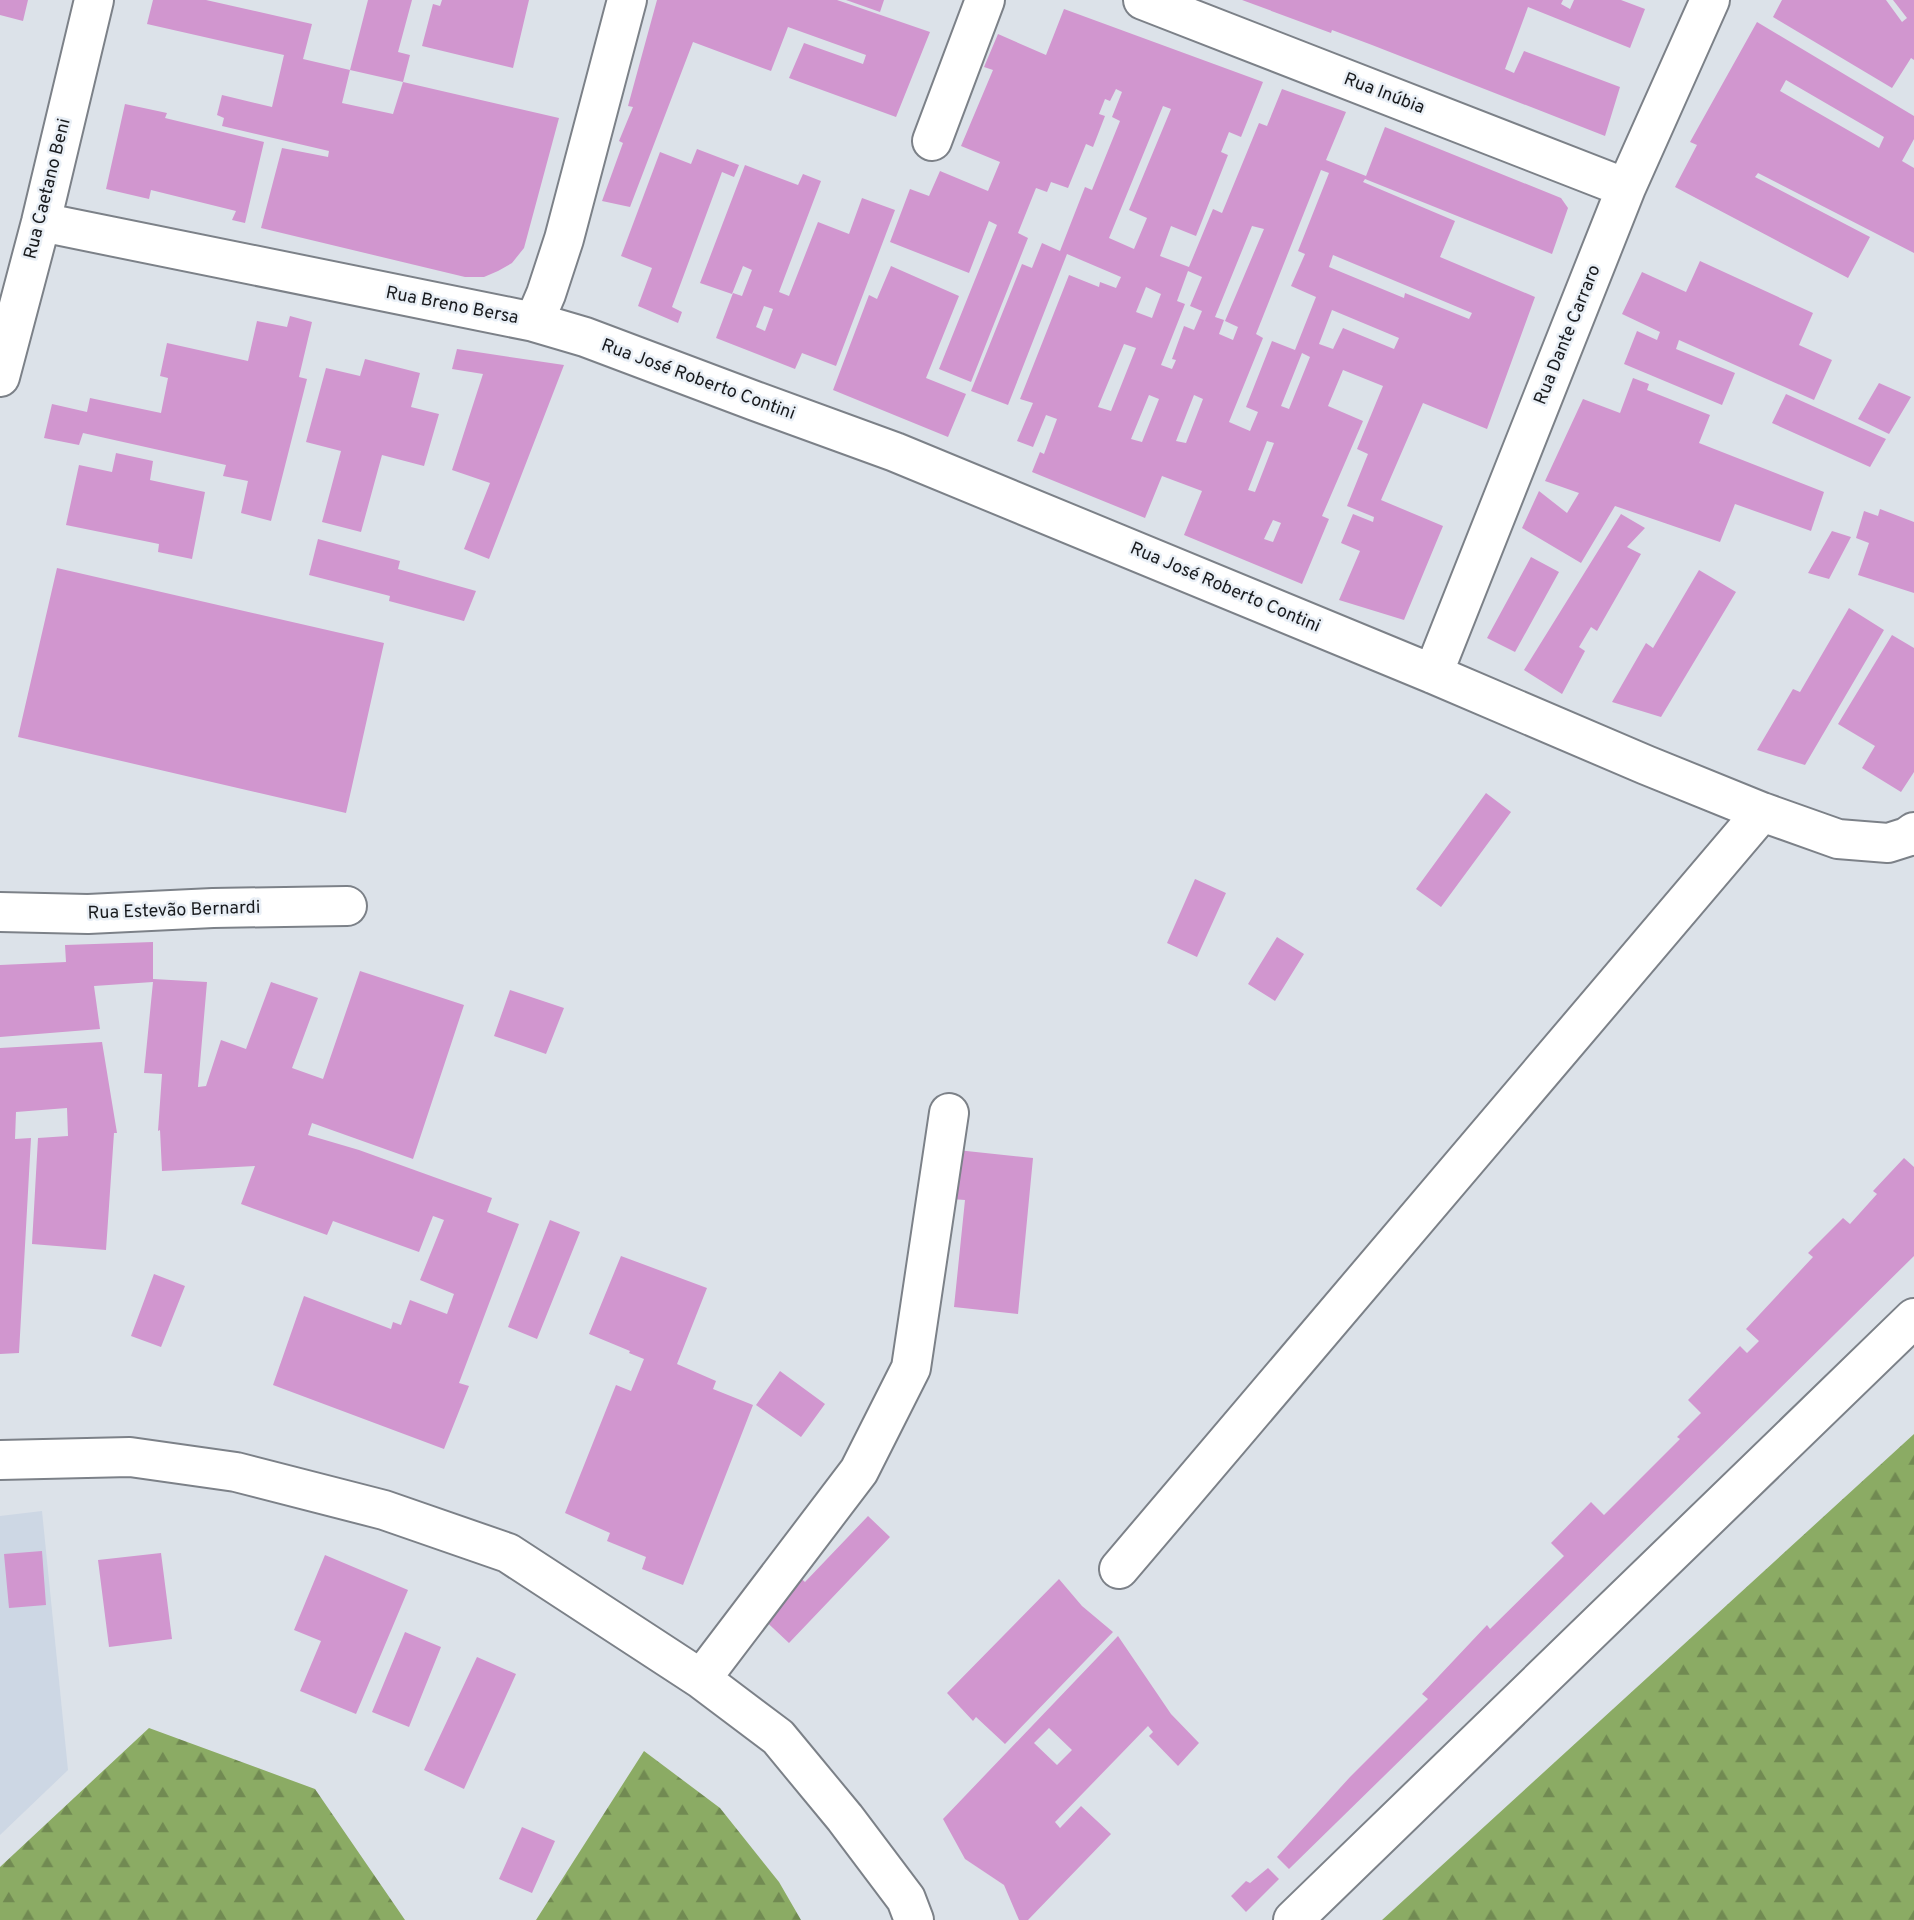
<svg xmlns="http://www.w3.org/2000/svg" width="1914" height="1920" font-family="Overpass,sans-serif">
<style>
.built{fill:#cdd7e4}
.forest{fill:url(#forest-firs)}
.building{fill:#d196cf;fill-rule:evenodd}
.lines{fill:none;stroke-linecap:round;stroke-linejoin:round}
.minor-casing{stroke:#7c8188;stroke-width:42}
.minor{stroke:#fff;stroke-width:38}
.labels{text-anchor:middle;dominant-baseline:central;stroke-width:5;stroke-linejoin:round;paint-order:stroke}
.street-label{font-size:18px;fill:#181a1d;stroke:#e9eff6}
</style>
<defs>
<pattern id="forest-firs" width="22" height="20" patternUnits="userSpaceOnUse" patternTransform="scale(1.75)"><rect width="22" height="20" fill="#8bab64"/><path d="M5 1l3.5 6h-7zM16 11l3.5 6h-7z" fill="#718a52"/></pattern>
</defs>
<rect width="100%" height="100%" fill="#dce2e9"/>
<path class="built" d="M42,1511L68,1770L0,1835V1516Z"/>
<path class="forest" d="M1914,1434V1920H1382Z
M149,1728L315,1789L405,1920H0V1867Z
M644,1751L720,1808L779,1882L801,1920H536Z"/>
<path class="building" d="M0,0H28L23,21L0,15Z
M153,0H206L312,24L303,59L350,70L368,0H412L398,52L410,55L403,82L350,70L342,103L393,114L403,82L559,118L524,248L512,263L498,271L484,277H465L261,228L282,148L328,157L329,151L222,126L224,118L217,115L222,95L272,107L284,55L147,24Z
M442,0H529L513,68L422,46L433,4L440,6Z
M657,0H837L930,32L896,117L789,78L804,43L863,64L866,55L788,27L771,71L693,42L630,207L602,201L623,143L619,141L633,107L628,106Z
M846,0H884L880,12Z
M1242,0H1563L1561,4L1570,9L1574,0H1621L1645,9L1630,48L1528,7L1505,69L1514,73L1524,51L1620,87L1605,136L1372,45L1332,30L1331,33Z
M1782,0H1886L1902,22L1907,18L1893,0H1914V60L1911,58L1892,88L1773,17Z
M1064,9L1263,82L1241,137L1229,132L1221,152L1228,155L1196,236L1171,226L1160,256L1189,267L1213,209L1222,213L1259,123L1267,126L1282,89L1346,112L1326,160L1366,176L1385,127L1561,198L1568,208L1552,254L1365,179L1363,182L1455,221L1440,257L1535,297L1487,429L1423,403L1381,500L1443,526L1404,620L1339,600L1360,551L1341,543L1353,514L1373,522L1374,517L1347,506L1368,454L1357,449L1383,386L1343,370L1328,406L1363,421L1322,516L1329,519L1302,584L1184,535L1202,491L1162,476L1145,518L1032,472L1040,452L1044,454L1057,419L1046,415L1033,447L1017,441L1033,403L1020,399L1069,275L1099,287L1100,282L1116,288L1121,277L1067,254L1008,405L971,391L1022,264L1032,268L1042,243L1060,251L1085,187L1092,190L1120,121L1112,117L1122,92L1116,89L1110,101L1105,99L1099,114L1105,116L1093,147L1086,144L1068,188L1051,182L1047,192L1036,188L1018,233L1028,238L971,382L939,369L997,225L989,221L969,273L890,242L910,189L929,196L940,171L988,191L1000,162L961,146L993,70L984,67L998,34L1046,55ZM1163,106L1171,109L1129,210L1147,218L1134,249L1109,238ZM1321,170L1329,173L1298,251L1305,254L1291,286L1316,297L1295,350L1272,341L1246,407L1258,412L1250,431L1229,422L1263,338L1256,334ZM1252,226L1264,229L1225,321L1238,327L1233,340L1219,334L1224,320L1215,317ZM1333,255L1472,313L1469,319L1405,293L1404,298L1329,267ZM1188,271L1202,277L1190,306L1202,311L1194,330L1184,326L1172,359L1176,360L1172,369L1161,365L1185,304L1177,301ZM1146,287L1161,294L1152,318L1136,312ZM1332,310L1399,338L1394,349L1343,328L1333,349L1319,344ZM1124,344L1136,348L1111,411L1098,407ZM1302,353L1310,357L1289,409L1281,406ZM1149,395L1159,399L1142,442L1131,439ZM1194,395L1203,399L1186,443L1176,441ZM1267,441L1274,443L1255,492L1248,490ZM1273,520L1281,523L1273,542L1264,539Z
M1757,22L1914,116V139L1902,161L1914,168V253L1758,173L1755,177L1870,237L1848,278L1675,187L1697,145L1690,142ZM1786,80L1884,137L1879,148L1780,91Z
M125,104L167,113L165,118L264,142L245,223L232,220L236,211L151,190L149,199L106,189Z
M697,149L739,165L734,177L722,172L672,307L682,312L678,323L638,306L652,268L621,256L660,152L691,164Z
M745,165L798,185L803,174L821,181L779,292L789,296L818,222L849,234L862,198L895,210L836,366L802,353L795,369L716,338L733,293L742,296L752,270L743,266L732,294L700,283ZM764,306L773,309L765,331L756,327Z
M1700,261L1813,313L1799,345L1832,360L1814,400L1679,340L1676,349L1735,373L1722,405L1624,364L1637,331L1657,340L1660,332L1622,314L1642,272L1686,292Z
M891,266L959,296L926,378L966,394L948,437L833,390L869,295L877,299Z
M290,316L312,322L299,377L307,379L271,521L241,513L248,481L223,476L226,465L83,433L79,445L44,438L52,404L87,412L90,398L161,413L168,378L160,376L167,343L248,361L257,321L287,327Z
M457,349L564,365L489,559L464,549L490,483L452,470L483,374L452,369Z
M365,359L420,373L411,407L439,414L424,466L382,455L361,532L322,522L341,451L306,442L326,368L360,376Z
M1633,378L1649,384L1647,390L1710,415L1699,443L1824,492L1811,531L1735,504L1720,542L1615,506L1581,563L1522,528L1539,491L1567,513L1579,493L1545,481L1583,399L1620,413Z
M1879,383L1911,397L1889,434L1858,419Z
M1786,394L1886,439L1870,467L1772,423Z
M116,453L153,461L150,480L205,492L192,559L158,552L159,544L66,525L79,465L112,472Z
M1880,509L1914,522V593L1858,575L1869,543L1856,538L1864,511L1878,516Z
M1621,514L1645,528L1627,547L1641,554L1597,631L1591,627L1579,647L1585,651L1562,694L1524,670Z
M1832,531L1851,537L1829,579L1808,573Z
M318,539L400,561L398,569L476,591L464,621L389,601L390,596L309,575Z
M1531,557L1559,572L1515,652L1487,638Z
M57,568L384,643L346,813L18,737Z
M1699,570L1736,592L1661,717L1612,702L1646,643L1653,648Z
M1849,608L1884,630L1805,765L1757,750L1793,689L1800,692Z
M1892,635L1914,648V772L1901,792L1862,768L1875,746L1838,724Z
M1486,793L1511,812L1441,907L1416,889Z
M1195,879L1226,893L1197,957L1167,943Z
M1277,937L1304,954L1275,1001L1248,984Z
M153,942V979L207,982L198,1087L206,1086L221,1040L246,1049L271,982L318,998L292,1068L323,1079L360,971L464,1005L413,1159L312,1123L308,1135L359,1150L492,1198L487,1212L519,1224L459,1383L469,1386L444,1449L273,1385L304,1296L391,1329L393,1322L401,1325L410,1300L447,1314L454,1294L420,1280L444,1220L433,1216L419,1252L333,1221L327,1235L241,1204L255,1166L162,1171L160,1130L158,1131L162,1074L144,1073L153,982L94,986L100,1029L0,1037V965L66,962L65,945Z
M510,990L564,1008L546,1054L494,1036Z
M102,1042L117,1133H114L106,1250L32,1244L38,1138L68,1136L67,1108L16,1112L15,1139L31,1138L19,1353L0,1354V1048Z
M957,1150L1033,1158L1018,1314L954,1307L965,1200L952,1199Z
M1904,1158L1914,1167V1256L1758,1410L1289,1869L1277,1857L1350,1777L1428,1699L1422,1694L1487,1625L1490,1629L1564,1556L1551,1543L1591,1502L1604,1515L1680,1439L1677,1437L1701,1413L1688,1400L1740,1346L1747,1353L1759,1341L1746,1329L1813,1257L1808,1253L1843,1218L1850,1224L1877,1194L1873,1191Z
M550,1220L580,1232L537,1339L508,1327Z
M621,1256L707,1288L677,1364L716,1381L713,1389L753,1405L683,1585L642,1569L646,1557L607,1541L610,1533L565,1513L616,1385L631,1391L644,1359L629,1353L630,1351L589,1334Z
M154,1274L185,1286L161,1347L131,1336Z
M780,1371L825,1404L801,1437L756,1405Z
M868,1516L890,1537L789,1643L759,1615L797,1575L805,1582Z
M42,1551L46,1605L9,1608L4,1554Z
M161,1553L172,1639L109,1647L98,1560Z
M325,1555L408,1590L356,1714L300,1691L321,1641L294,1630Z
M1059,1579L1082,1606L1113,1632L1005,1744L976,1717L973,1721L947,1693Z
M405,1632L441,1647L409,1727L372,1712Z
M1118,1636L1171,1714L1199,1743L1178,1766L1149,1736L1153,1732L1148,1726L1055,1822L1060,1828L1081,1806L1111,1834L1028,1920H1019L1004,1885L965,1859L943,1819ZM1049,1728L1072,1750L1057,1765L1034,1743Z
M477,1657L516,1674L464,1789L424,1770Z
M522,1827L555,1841L532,1893L499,1879Z
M1268,1868L1279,1879L1246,1912L1231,1896L1246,1881L1250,1883Z"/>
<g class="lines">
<g class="minor-casing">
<path id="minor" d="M1143,0L1626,188
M932,141L985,0
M41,222L534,322L546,294L564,239L627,0
M534,322L585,337L755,401L895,452L1433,674L1646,765L1762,812L1838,839L1888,843L1907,837L1914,832
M0,377L41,222L94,0
M1433,674L1626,188L1710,0
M0,912L88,914L213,908L347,906
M0,1460L130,1457L236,1472L384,1510L508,1553L701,1679L778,1737L845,1818L906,1899L914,1920
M1119,1569L1762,812
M701,1679L859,1471L911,1368L949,1113
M1293,1920L1914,1318"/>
</g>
<use href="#minor" class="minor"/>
</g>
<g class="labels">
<g class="street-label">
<text transform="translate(1384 94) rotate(21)">Rua Inúbia</text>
<text transform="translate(48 189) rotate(-76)">Rua Caetano Beni</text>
<text transform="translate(452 306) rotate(11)">Rua Breno Bersa</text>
<text transform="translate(1568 335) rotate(-68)">Rua Dante Carraro</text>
<text transform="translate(698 380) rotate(20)">Rua José Roberto Contini</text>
<text transform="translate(1225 588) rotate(23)">Rua José Roberto Contini</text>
<text transform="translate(174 911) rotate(-2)">Rua Estevão Bernardi</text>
</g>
</g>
</svg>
